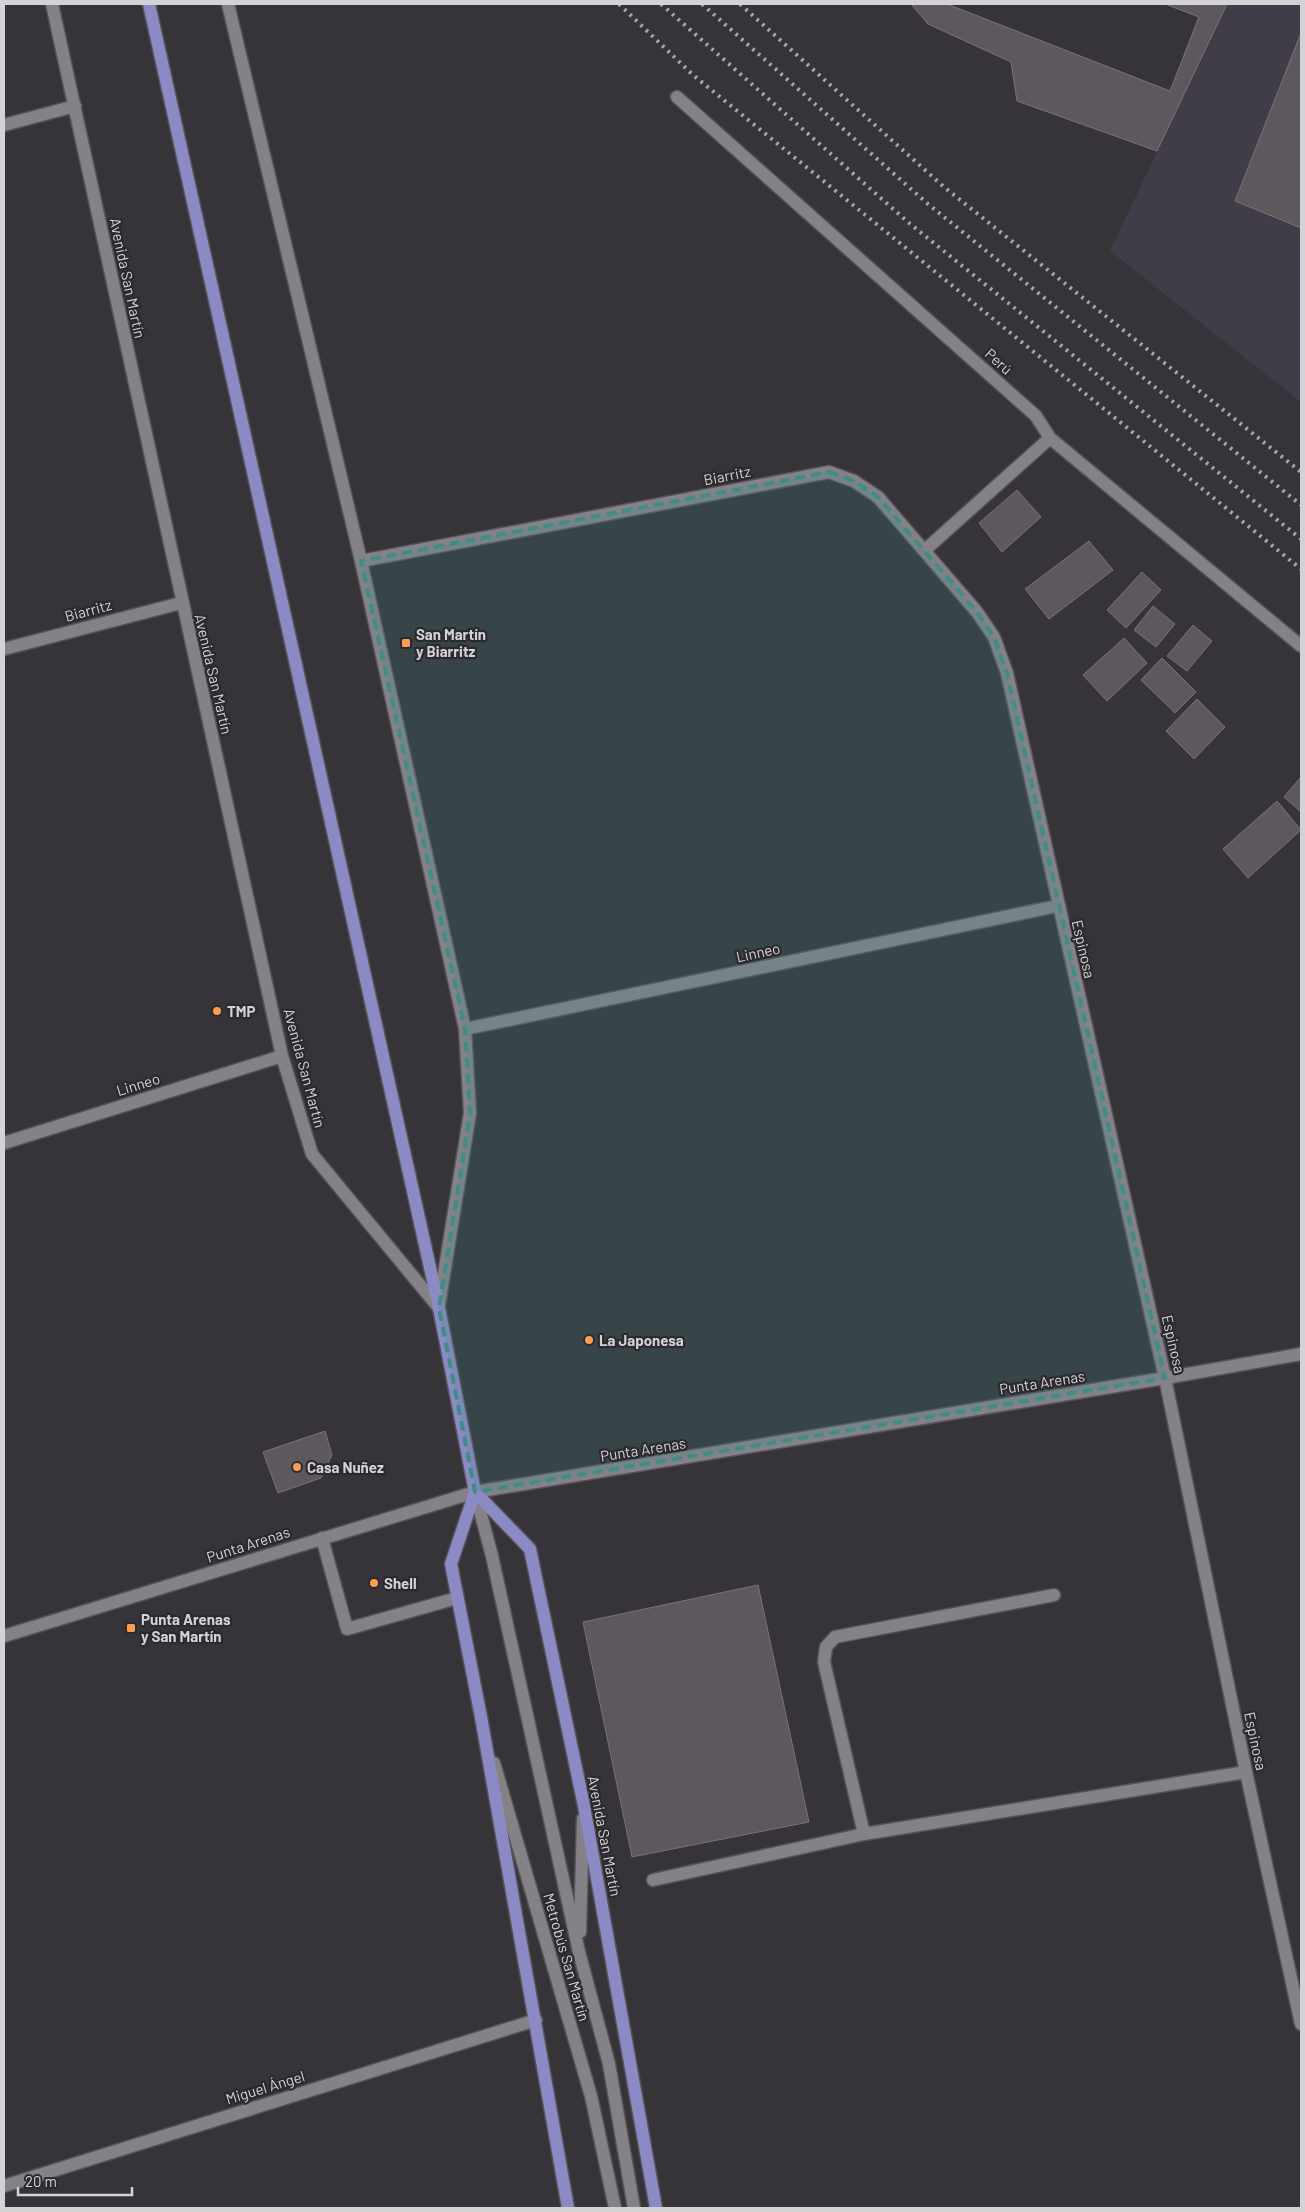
<svg xmlns="http://www.w3.org/2000/svg" width="1305" height="2212" font-family="Barlow,sans-serif">
<style>
.built{fill:#413d48}
.building{fill:#5d585d;stroke:#787377}
.lines{fill:none;stroke-linecap:round;stroke-linejoin:round}
.service-casing{stroke:#545357;stroke-width:15}
.minor-casing{stroke:#545357;stroke-width:15}
.tertiary-casing{stroke:#545357;stroke-width:15}
.primary-casing{stroke:#545357;stroke-width:15}
.service{stroke:#848187;stroke-width:12}
.minor{stroke:#848187;stroke-width:12}
.tertiary{stroke:#848187;stroke-width:12}
.primary{stroke:#8c8ac4;stroke-width:12}
.rail{stroke:#a8a6aa;stroke-width:4;stroke-dasharray:2.5 5;stroke-linecap:butt}
.marked{fill:#408d88;fill-opacity:0.2;stroke:#408d88;stroke-width:4;stroke-dasharray:10 6;stroke-linejoin:round}
.poi-dot{fill:#fc9d53;stroke:#2c2a2f;stroke-width:2}
.labels{text-anchor:middle;dominant-baseline:central;stroke-width:4.5;stroke-linejoin:round;paint-order:stroke}
.street-label{font-size:15px;fill:#d3d2d5;stroke:#2c2a2f}
.poi-label{font-size:15px;font-weight:bold;fill:#d3d2d5;stroke:#2c2a2f;text-anchor:start}
</style>
<rect width="100%" height="100%" fill="#363439"/>
<path class="built" d="M1227,4H1301V402L1110,251Z"/>
<path class="building" d="M911,4H947L1170,91L1199,17L1165,4H1227L1157,151L1017,101L1011,62L928,24Z
M1301,33V228L1235,201Z
M1017,490L1041,517L1002,552L979,523Z
M1089,541L1113,570L1049,619L1025,589Z
M1142,572L1161,590L1126,628L1107,610Z
M1153,606L1175,624L1156,647L1134,630Z
M1193,625L1212,641L1187,671L1167,656Z
M1124,638L1147,663L1107,701L1083,675Z
M1162,658L1196,692L1175,713L1141,680Z
M1197,699L1225,727L1194,759L1166,731Z
M1301,777V812L1284,797Z
M1277,801L1301,830L1248,878L1223,849Z
M325,1431L332,1455L321,1478L278,1493L263,1452Z
M758,1585L809,1822L632,1857L583,1622Z"/>
<g class="lines">
<g class="service-casing">
<path id="service" d="M475,1492L492,1556L579,1952L609,2064L634,2208
M322,1538L347,1629L457,1598
M1054,1595L835,1637L826,1647L824,1662L864,1834L1246,1772
M494,1763L591,2096L615,2208
M653,1880L864,1834
M580,1932L583,1819"/>
</g>
<g class="minor-casing">
<path id="minor" d="M52,4L282,1056L312,1154L439,1308
M228,4L361,561L465,1029L470,1113L439,1305
M677,97L1036,416L1050,438L1301,646
M4,125L75,106
M925,550L1050,438
M361,561L829,472L854,481L878,497L977,612L994,637L1007,673L1165,1378L1246,1772L1301,2024
M4,649L181,603
M465,1029L1057,906
M4,1143L282,1056
M475,1492L1165,1378L1301,1354"/>
</g>
<g class="tertiary-casing">
<path id="tertiary" d="M4,1636L475,1492
M4,2186L536,2020"/>
</g>
<g class="primary-casing">
<path id="primary" d="M149,4L439,1308L475,1492L451,1564L481,1717L568,2208
M475,1492L530,1549L584,1806L656,2208"/>
</g>
<use href="#service" class="service"/>
<use href="#minor" class="minor"/>
<use href="#tertiary" class="tertiary"/>
<use href="#primary" class="primary"/>
<path class="rail" d="M619,4L693,75L1301,569
M661,4L909,223L1301,539
M702,4L928,204L1301,505
M740,4L944,187L1301,472"/>
</g>
<path class="marked" d="M829,472L854,481L878,497L977,612L994,637L1007,673L1165,1378L475,1492L439,1308L470,1113L465,1029L361,561Z"/>
<g class="poi-dot">
<rect x="401" y="638" width="10" height="10" rx="2.5"/>
<circle cx="217" cy="1011" r="5"/>
<circle cx="589" cy="1340" r="5"/>
<circle cx="297" cy="1467" r="5"/>
<circle cx="374" cy="1583" r="5"/>
<rect x="126" y="1623" width="10" height="10" rx="2.5"/>
</g>
<g class="labels">
<g class="street-label">
<text transform="translate(128 278) rotate(78)">Avenida San Martín</text>
<text transform="translate(999 361) rotate(42)">Perú</text>
<text transform="translate(727 475) rotate(-11)">Biarritz</text>
<text transform="translate(88 610) rotate(-15)">Biarritz</text>
<text transform="translate(214 674) rotate(77)">Avenida San Martín</text>
<text transform="translate(1084 949) rotate(77)">Espinosa</text>
<text transform="translate(758 952) rotate(-12)">Linneo</text>
<text transform="translate(305 1068) rotate(75)">Avenida San Martín</text>
<text transform="translate(138 1084) rotate(-17)">Linneo</text>
<text transform="translate(1174 1344) rotate(77)">Espinosa</text>
<text transform="translate(1042 1382) rotate(-9)">Punta Arenas</text>
<text transform="translate(643 1449) rotate(-9)">Punta Arenas</text>
<text transform="translate(248 1544) rotate(-18)">Punta Arenas</text>
<text transform="translate(1256 1741) rotate(78)">Espinosa</text>
<text transform="translate(605 1836) rotate(79)">Avenida San Martín</text>
<text transform="translate(567 1957) rotate(74)">Metrobús San Martín</text>
<text transform="translate(265 2087) rotate(-17)">Miguel Ángel</text>
</g>
<g class="poi-label">
<text x="416" y="634">San Martín<tspan x="416" dy="17">y Biarritz</tspan></text>
<text x="227" y="1011">TMP</text>
<text x="599" y="1340">La Japonesa</text>
<text x="307" y="1467">Casa Nuñez</text>
<text x="384" y="1583">Shell</text>
<text x="141" y="1619">Punta Arenas<tspan x="141" dy="17">y San Martín</tspan></text>
</g>
</g>
<rect width="1305" height="2212" fill="none" stroke="#d3d2d5" stroke-width="10"/>
<path d="M18 2187v8h114v-8" fill="none" stroke="#d3d2d5" stroke-width="2.5"/>
<text x="25" y="2187" font-size="15" fill="#d3d2d5" stroke="#2c2a2f" stroke-width="4" paint-order="stroke">20 m</text>
</svg>
